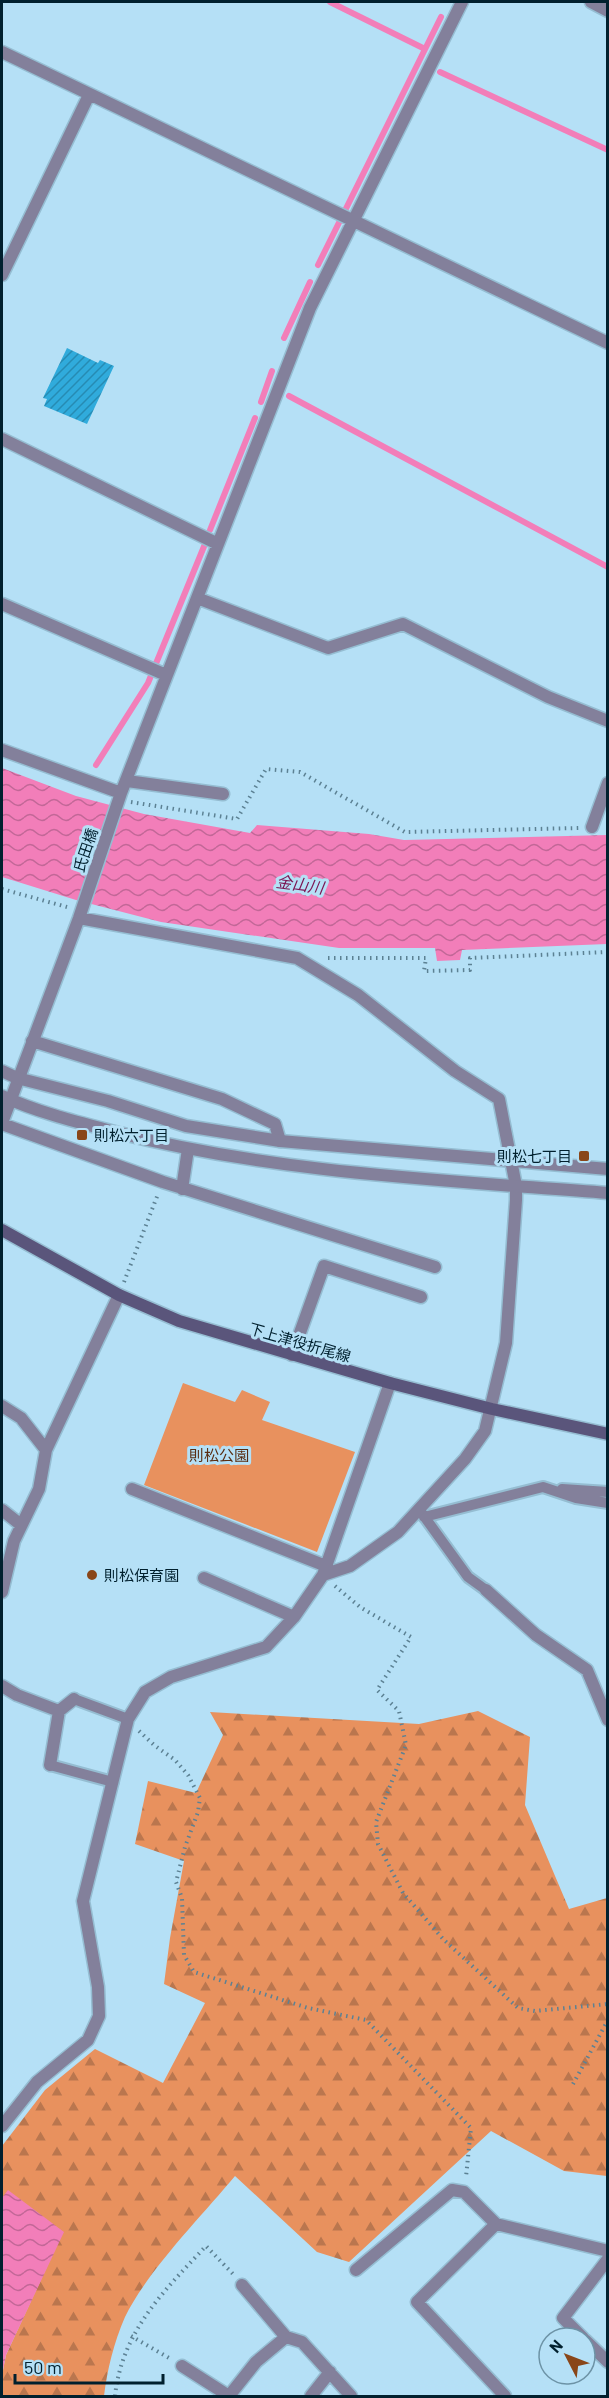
<svg xmlns="http://www.w3.org/2000/svg" width="609" height="2398" font-family="Barlow,'Noto Sans JP',sans-serif">
<style>
.forest{fill:url(#forest-firs)}
.park{fill:#e8915e}
.water{fill:url(#water-waves)}
.lines{fill:none;stroke-linecap:round;stroke-linejoin:round}
.stream{stroke:#f27eb9;stroke-width:6}
.building{fill:url(#building-hatch)}
.service-casing{stroke:#95bdd2;stroke-width:14}
.minor-casing{stroke:#95bdd2;stroke-width:15}
.tertiary-casing{stroke:#95bdd2;stroke-width:15}
.secondary-casing{stroke:#95bdd2;stroke-width:15}
.path{stroke:#5c8193;stroke-width:4;stroke-dasharray:1.5 4.5;stroke-linecap:butt}
.service{stroke:#83809b;stroke-width:10}
.minor{stroke:#83809b;stroke-width:12}
.tertiary{stroke:#83809b;stroke-width:12}
.secondary{stroke:#5a557b;stroke-width:12}
.poi-dot{fill:#894619;stroke:#b5e0f6;stroke-width:2}
.labels{text-anchor:middle;dominant-baseline:central;stroke-width:6;stroke-linejoin:round;paint-order:stroke}
.street-label{font-size:15px;fill:#01202e;stroke:#b5e0f6}
.poi-label{font-size:15px;fill:#01202e;stroke:#b5e0f6;text-anchor:start}
.park-label{font-size:15px;fill:#592d12;stroke:#b5e0f6}
.water-label{font-size:16px;font-style:italic;fill:#7b1351;stroke:#b5e0f6}
</style>
<defs>
<pattern id="forest-firs" width="22" height="20" patternUnits="userSpaceOnUse" patternTransform="scale(1.5)"><rect width="22" height="20" fill="#e8915e"/><path d="M5 1l3.5 6h-7zM16 11l3.5 6h-7z" fill="#ba764e"/></pattern>
<pattern id="water-waves" width="16" height="10" patternUnits="userSpaceOnUse" patternTransform="scale(1.5)"><rect width="16" height="10" fill="#f27eb9"/><path d="M0 5q4-4 8 0t8 0" fill="none" stroke="#c26797"/></pattern>
<pattern id="building-hatch" width="6" height="6" patternUnits="userSpaceOnUse" patternTransform="scale(1.5)"><rect width="6" height="6" fill="#30abdc"/><path d="M-1 1l2-2M0 6l6-6M5 7l2-2" fill="none" stroke="#268bb3"/></pattern>
</defs>
<rect width="100%" height="100%" fill="#b5e0f6"/>
<path class="forest" d="M478,1711L530,1737L525,1805L569,1909L607,1898V2176L564,2171L491,2131L349,2262L317,2252L235,2176C201,2217 148,2270 125,2317C114,2342 107,2370 104,2396H2V2375L6,2355L63,2232L2,2198V2146L45,2090L95,2049L163,2083L205,2003L164,1984L170,1938L184,1861L135,1844L148,1781L196,1793L223,1735L210,1712L419,1724Z"/>
<path class="park" d="M183,1383L235,1402L242,1390L270,1402L262,1420L355,1452L317,1552L144,1485Z"/>
<path class="water" d="M2,768L76,796L144,814L250,833L257,825L369,834L404,840L607,835V944L462,950L460,960L437,961L435,948H339L161,922L76,900L2,877Z
M8,2190L64,2232L6,2355L2,2375V2198Z"/>
<g class="lines">
<path class="stream" d="M330,2L425,49
M440,72L608,150
M318,265L441,17
M284,338L310,282
M289,396L608,567
M261,402L272,371
M210,530L255,418
M96,765L148,683L205,544"/>
</g>
<path class="building" d="M67,348L98,363L100,360L114,366L87,424L44,406L47,399L43,398Z"/>
<g class="lines">
<g class="service-casing">
<path id="service" d="M562,1489L608,1492
M421,1512L468,1577L486,1590
M424,1517L543,1487L576,1498L608,1503
M74,1699L128,1719
M50,1765L113,1782"/>
</g>
<g class="minor-casing">
<path id="minor" d="M591,2L608,11
M2,52L608,343
M2,275L89,95
M2,439L218,544
M197,598L328,648L403,624L548,697L608,721
M2,604L166,675
M2,750L121,793
M127,781L223,794
M592,827L608,783
M79,918L297,958L358,995L455,1071L499,1099L516,1186V1200L506,1343L485,1431L465,1459L398,1532L350,1566L323,1575
M32,1041L222,1099L275,1124L280,1141
M2,1123L79,918L121,793L310,308L462,2
M2,1124L163,1182L435,1267
M182,1189L188,1149
M292,1355L324,1266L421,1297
M2,1406L21,1418L46,1450
M132,1489L326,1566
M2,1510L21,1525
M204,1578L294,1617
M486,1590L536,1635L587,1670L608,1720
M2,1592L14,1541L39,1489L46,1450L119,1295
M2,1686L17,1695L59,1711L74,1699
M50,1765L59,1711
M2,2126L37,2082L88,2040L99,2016L98,1987L83,1901L128,1719L145,1692L171,1677L266,1647L294,1617L323,1575L390,1383
M496,2224L417,2302L505,2396
M356,2270L452,2190L464,2192L496,2224L608,2251
M242,2285L286,2337
M583,2338L563,2318L608,2259
M585,2340L608,2362
M182,2366L229,2396
M229,2396L256,2362L286,2337L302,2342L351,2396
M311,2396L330,2372"/>
</g>
<g class="tertiary-casing">
<path id="tertiary" d="M2,1071L17,1078L108,1101L186,1126L280,1141L608,1169
M2,1096C37,1112 77,1122 115,1132C275,1173 443,1180 608,1193"/>
</g>
<g class="secondary-casing">
<path id="secondary" d="M2,1230L119,1295L179,1321L390,1383L492,1409L608,1434"/>
</g>
<path class="path" d="M131,802L237,819L266,769L300,772L405,832L579,828
M2,889L67,907
M328,958H426L424,971L470,970V958L608,952
M124,1282L158,1194
M335,1586L360,1607L411,1637L377,1690L399,1711L406,1745L376,1822L378,1844L403,1893L444,1940L518,2008L535,2011L608,2004
M139,1731L154,1745L175,1760L188,1775L200,1798L198,1812L185,1847L176,1882L182,1898L184,1955L194,1972L308,2008L366,2020L471,2128L466,2177
M573,2084L608,2020
M131,2336L169,2358
M115,2396C122,2331 164,2291 206,2246L234,2275"/>
<use href="#service" class="service"/>
<use href="#minor" class="minor"/>
<use href="#tertiary" class="tertiary"/>
<use href="#secondary" class="secondary"/>
</g>
<g class="poi-dot">
<rect x="76" y="1129" width="12" height="12" rx="3"/>
<rect x="578" y="1150" width="12" height="12" rx="3"/>
<circle cx="92" cy="1575" r="6"/>
</g>
<g class="labels">
<g class="street-label">
<text transform="translate(85 850) rotate(-71)">氏田橋</text>
<text transform="translate(300 1342) rotate(16)">下上津役折尾線</text>
</g>
<g class="poi-label">
<text x="94" y="1135">則松六丁目</text>
<text x="572" y="1156" text-anchor="end">則松七丁目</text>
<text x="104" y="1575">則松保育園</text>
</g>
<g class="park-label">
<text x="219" y="1455">則松公園</text>
</g>
<g class="water-label">
<text transform="translate(300 884) rotate(8)">金山川</text>
</g>
</g>
<rect width="609" height="2398" fill="none" stroke="#01202e" stroke-width="6"/>
<g transform="translate(567 2356) rotate(312)"><circle r="28" fill="#b5e0f6" stroke="#6d93a6" stroke-width="1.5"/>
<path d="M0-4.5L10 22L0 15L-10 22Z" fill="#894619"/>
<text y="-9" font-size="16" font-weight="bold" text-anchor="middle" fill="#01202e">N</text>
</g>
<path d="M15 2374v9h148v-9" fill="none" stroke="#01202e" stroke-width="3"/>
<text x="24" y="2374" font-size="18" fill="#01202e" stroke="#b5e0f6" stroke-width="4.5" paint-order="stroke">50 m</text>
</svg>
